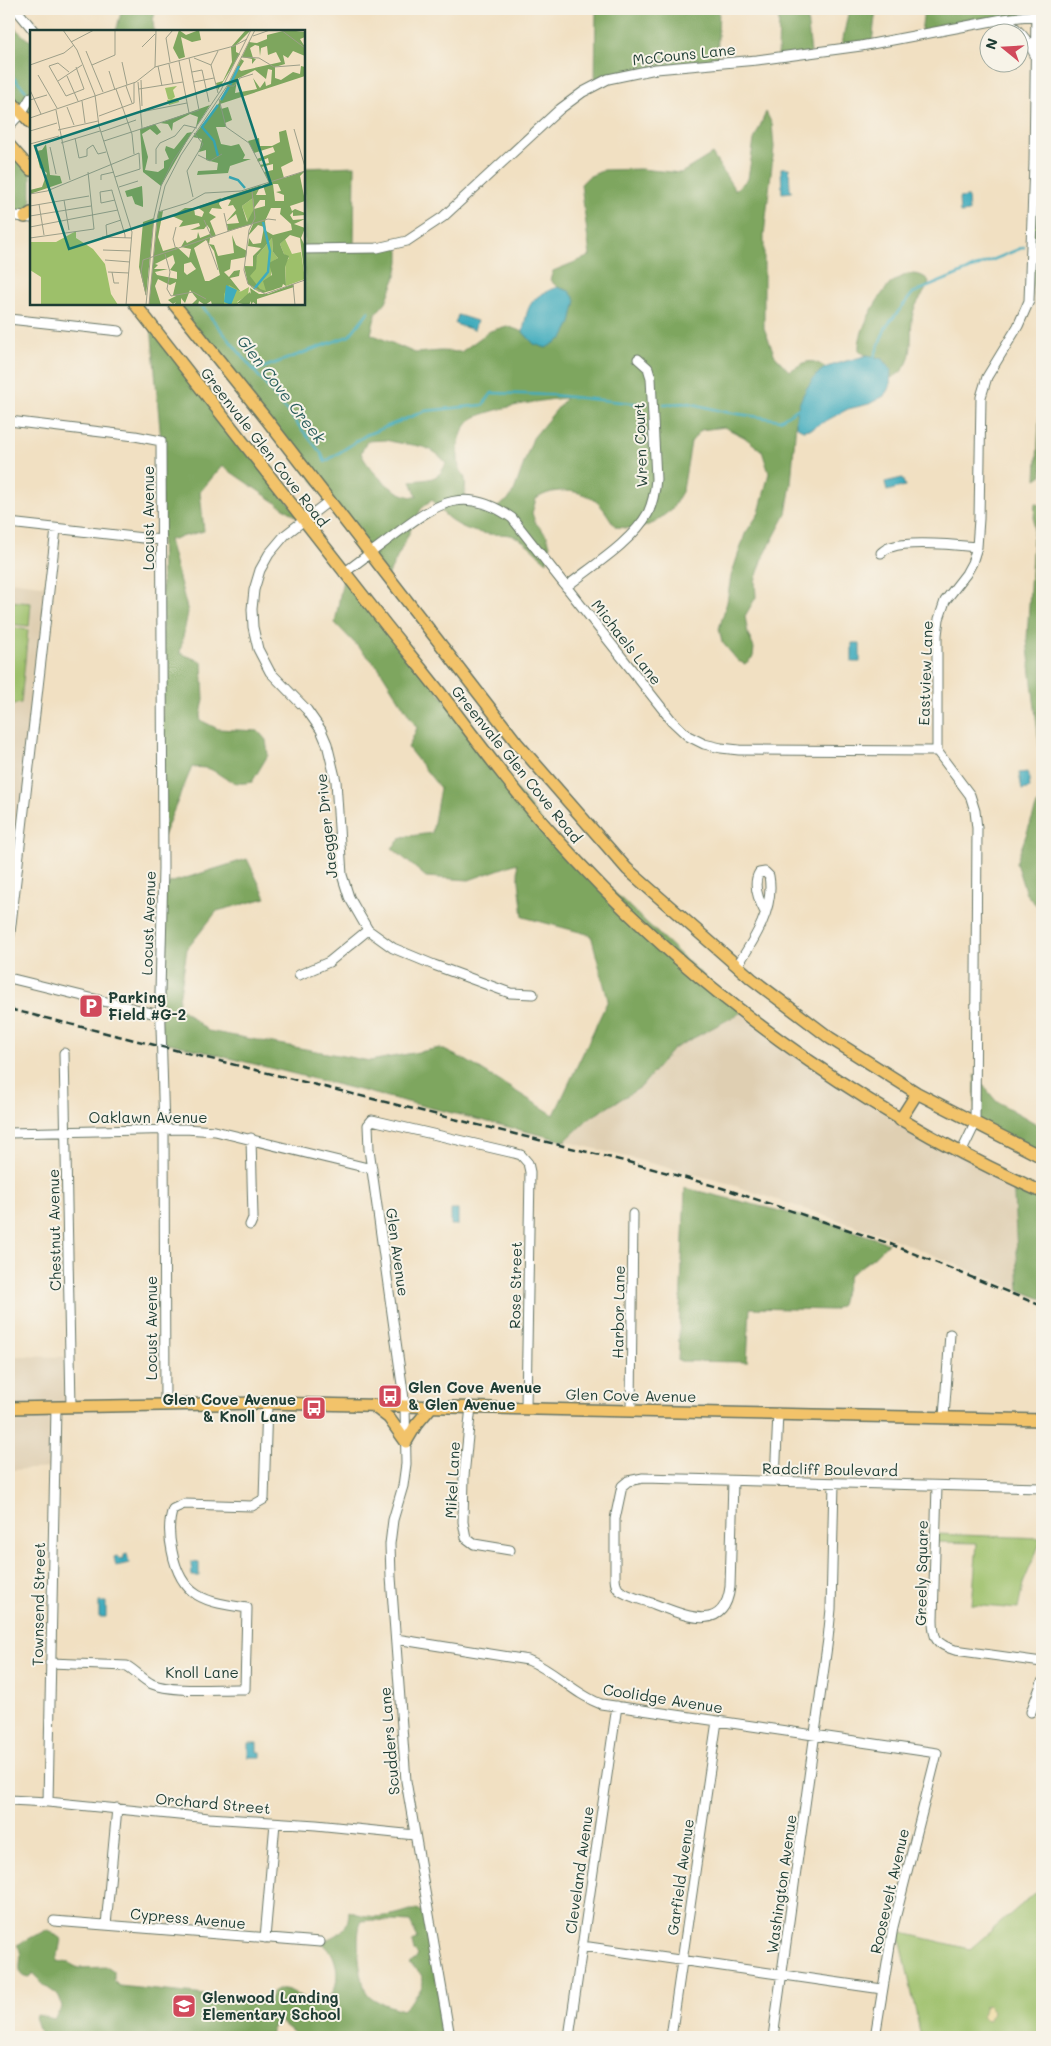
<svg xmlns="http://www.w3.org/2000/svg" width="1051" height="2046" font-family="Mali,sans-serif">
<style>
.built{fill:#dfcfb2}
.green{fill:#9dc06a;stroke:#5e7e4f}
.forest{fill:#7ea65e;stroke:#4e7249;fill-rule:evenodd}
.sand{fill:#eeda9e;stroke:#868c69}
.water{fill:#3facbd;stroke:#2f7478}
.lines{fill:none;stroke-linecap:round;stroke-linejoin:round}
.stream{stroke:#3facbd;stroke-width:2.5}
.minor-casing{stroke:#687666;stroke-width:11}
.major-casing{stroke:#687666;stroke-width:14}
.minor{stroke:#fff;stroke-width:9}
.major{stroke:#f2c36a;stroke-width:11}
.rail{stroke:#1f3d34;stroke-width:2.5;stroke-dasharray:8 4;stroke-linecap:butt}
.labels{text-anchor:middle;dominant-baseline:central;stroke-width:4;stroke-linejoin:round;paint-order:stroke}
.street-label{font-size:15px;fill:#1f3d34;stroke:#f7f3e8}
.poi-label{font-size:15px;font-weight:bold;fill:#1f3d34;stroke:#f7f3e8;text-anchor:start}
.water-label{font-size:16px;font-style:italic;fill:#295e5d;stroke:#f7f3e8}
.inset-river{fill:none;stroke:#3facbd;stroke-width:2.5}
.inset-road{fill:none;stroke:#9d9f89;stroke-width:1}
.view{fill:#0f766e;fill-opacity:0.15;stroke:#0f766e;stroke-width:2.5}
.inset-edge{fill:none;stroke:#1f3d34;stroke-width:2.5}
</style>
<rect width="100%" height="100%" fill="#f7f3e8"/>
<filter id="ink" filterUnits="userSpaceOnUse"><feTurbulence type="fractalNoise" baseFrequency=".02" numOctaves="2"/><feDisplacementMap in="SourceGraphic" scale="10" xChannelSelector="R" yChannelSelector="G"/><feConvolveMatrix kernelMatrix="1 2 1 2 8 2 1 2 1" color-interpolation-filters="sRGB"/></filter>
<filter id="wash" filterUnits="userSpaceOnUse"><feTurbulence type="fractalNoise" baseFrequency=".0096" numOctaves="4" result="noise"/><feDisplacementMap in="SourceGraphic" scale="20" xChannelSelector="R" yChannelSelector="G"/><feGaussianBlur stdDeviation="1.12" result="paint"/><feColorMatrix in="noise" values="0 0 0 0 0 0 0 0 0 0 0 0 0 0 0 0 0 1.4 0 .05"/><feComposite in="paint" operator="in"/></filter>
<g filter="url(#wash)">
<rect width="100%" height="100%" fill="#f1e0c2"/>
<path class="built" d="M9,581L50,586L15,887H9Z
M742,1012L802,1058L1013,1179L1019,1290L889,1237L723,1182L565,1141L588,1119L641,1087L673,1049Z
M9,1326H12L14,1356L70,1357L72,1408H54L55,1468L9,1470Z"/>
<path class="green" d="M9,601L31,603L29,626L9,624Z
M9,627L28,630L21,703L9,705Z
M935,1534L1042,1538L1023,1584L1018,1609L972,1605L977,1543L935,1542Z
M1042,1887V2037H921L899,1932L970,1949Z"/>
<path class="forest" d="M122,9H156L153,20L154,31H116Z
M596,9H719L717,64L656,69L595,86Z
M779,9H806L811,53L778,57Z
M849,9H876L872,43L841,48Z
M924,9H1042V79L1036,77L1037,15L921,33Z
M9,23L27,39L31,41V121L9,97Z
M1036,94L1042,107V172L1035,162Z
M766,112L772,124L774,147L764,235V328L775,356L789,371C805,363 809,356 826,368L816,375L797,409L791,484L786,514L763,558L755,581L756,597L745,616L748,634L754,648L753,657L745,664L738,661L722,642L719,629L727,602L731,576L745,534L759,513L769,473L762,451L744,437L724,427L701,430L691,442L683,490L672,509L654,523L637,529L616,527C610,520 606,511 600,505C585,489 554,486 536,499L532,513L535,522L547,536L550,545L547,562C537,554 528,543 516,537C507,533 499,535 489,534C465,532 445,520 432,499L421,509L388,576L174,304H304V168L355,166L354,248L397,245L399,251V262L395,279L386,302L376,313L371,334L415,353L441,351L461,352L490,331L507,326L523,332L534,344L569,291L557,287L550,280L553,271L590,256L581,184L588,177L604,170L640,169L681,173L712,154L735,190L748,179L754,140ZM566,398L533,438L514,491L509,499L492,511C478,512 467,507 465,492C465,488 466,484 465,480C465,475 460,471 459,467C456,452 459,430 471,420C485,409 548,399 566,398ZM386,440C409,447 429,441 446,463C439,481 428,479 411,481L417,497C397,499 368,470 361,453L367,441Z
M9,145L31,170V214L9,215Z
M1042,196V329L1031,280L1033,203Z
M907,274C917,274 922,274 929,281C926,293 916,301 913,313C908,336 919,366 891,378C890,351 872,361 859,351C857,332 877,298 890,284C895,280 902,277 907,274Z
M151,325L303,521L222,466L200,492L204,531L169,540L188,612L180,653L202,662L204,699L200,720L218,729L258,731L266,740L268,755L252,782C231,786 228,779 212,770C207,767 198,768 192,767L163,836L161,441Z
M1042,364V475L1036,479Z
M1035,503L1042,506V748L1040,752L1027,639Z
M344,573L553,835L742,1012L673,1049L641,1087L588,1119L565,1141L161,1041L163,885L247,859L266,898L217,911L187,949L178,1006L208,1031L370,1061L440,1048L467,1061L554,1115L608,1000L591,935L523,917L517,863L469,880L426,877L392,848L402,837L432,833L440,788L408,748L417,728L379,668L335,623Z
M1042,791V915L1041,910L1026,894L1016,863Z
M975,1075L996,1101L1042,1127V1157L975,1124Z
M1013,1179L1042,1192V1299L1019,1290Z
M685,1188L834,1224L888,1243L874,1257L849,1275L841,1305L833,1310L750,1308L747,1362L678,1361Z
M410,1910H419L424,1913L447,2037H299L277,2019L271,2032L270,2037H42L35,2017L38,2015L54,2019L62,2008C61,1994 54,1993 45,1986C41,1983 38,1978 33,1974L29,1978C11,1974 27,1957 17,1945L36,1935L49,1930L61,1939L57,1961L69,1963L78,1968L108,1967L114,1971V1981L119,1986L263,2001L271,1998L273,1991C294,1981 303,2009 324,2000C340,1992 339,1968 332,1954C330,1950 325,1946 322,1942C339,1933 348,1932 349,1911C371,1920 389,1917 410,1910ZM372,1920L410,1922L418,1938L412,1942L414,1951L418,1955L416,1959L409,1964C436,1980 418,1994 402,2010C392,2006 374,2003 367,1993C360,1982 354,1931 362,1921Z"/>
<path class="sand" d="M985,2006L988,2005L992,2011L989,2020L984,2019L982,2016Z"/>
<path class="water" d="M781,168H789L790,189L792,192L782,193Z
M968,197L969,212L960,213L959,198Z
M557,287L569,291L576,300L571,323L563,338L546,348L534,344L523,332C528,304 529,298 557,287Z
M458,315L477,321L474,330L455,324Z
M868,355L882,359L891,370L890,386L884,396L869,404L848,409L811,429L803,430L797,427C791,411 811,374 827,367C840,362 855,359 868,355Z
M902,478L905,486L887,491L885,482Z
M852,643H860V662H852Z
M1028,772L1030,788L1022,790L1019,773Z
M451,1210H458V1225H451Z
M127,1554L129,1563L116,1566L114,1557L118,1556L120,1559L124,1558V1555Z
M191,1562L199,1563V1576H192Z
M99,1602H106V1617H99Z
M248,1743H257V1752H261V1757H248Z"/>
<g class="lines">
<path class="stream" d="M9,73L26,91
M1039,238L1042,237
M200,304L321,453L325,462L366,435L425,411L483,405L492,393L551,395L641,404
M874,357L886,327L913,293L1024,247
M254,371L349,336L369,311
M664,404L689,403L725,412L780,420L799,408"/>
</g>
</g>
<g filter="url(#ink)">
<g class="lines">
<g class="minor-casing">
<path id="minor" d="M16,9L34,31
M1003,19C1019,29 1027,39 1035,55
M9,126L22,112L31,97
M9,215L31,218
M304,249L377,248L407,241L443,217L560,109L583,92L608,79L656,69L757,60L861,46L1003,19L1036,15
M9,319L119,331
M9,421L135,436L161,441L163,868L160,992L164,1130L165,1405
M329,501L285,535L269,554L260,570L254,590L252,609L253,627L258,649L270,672L307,710L321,730L327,744L336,781L342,875L349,897L368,930L393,948L434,965L510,993L533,994
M9,523L161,540
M881,553C884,550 887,548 891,547C908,541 957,545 977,547
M344,573C362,559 380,546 397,533C438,502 466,485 512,518L672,721L688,736L704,744L721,748L739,750L937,751
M566,587C591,567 632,542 648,513C653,502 655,491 656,479L651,378L648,368L638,359
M9,942L56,529
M737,966C754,940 775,908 769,876L765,872L759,873C752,885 759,901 765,912
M299,975L329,962L368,930
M9,978L160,1015
M64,1053L71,1406
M9,1133L185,1129L215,1131L372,1169
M961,1153L975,1124L977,828L975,811L970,795L937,751V635L939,619L945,601L966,574L972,563L977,547L979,519L981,397L987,377L1018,326L1029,301L1034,163L1036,9
M250,1225L253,1218L251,1138
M471,1406L464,1476L463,1522L466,1538L474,1544L510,1550
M631,1410L633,1214
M944,1417L950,1334
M733,1481L730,1587C724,1635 684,1615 654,1604C644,1600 628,1597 619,1590C615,1586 615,1580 615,1575V1519L622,1486L628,1481L643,1478L1042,1488
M775,1481L778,1413
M937,1486L933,1619C933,1639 936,1644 955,1650L1042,1662
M396,1639L528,1660C555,1671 574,1694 601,1704L937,1753L893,1927L875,2037
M50,1663L127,1666C136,1671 143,1680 152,1684C173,1693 221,1688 245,1689L247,1608C205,1602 181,1598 172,1551C169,1537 168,1522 173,1509L184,1504L252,1506L264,1499L267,1403
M1031,1712L1042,1682
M9,1800L48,1802L209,1818L316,1825L415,1835
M48,1802L56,1407
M54,1921L320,1942
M106,1925L117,1808
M265,1938L275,1823
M582,1946L882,1989
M450,2037L406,1781L391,1577L390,1544L393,1520L403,1486L406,1464L405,1406L369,1149L368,1125L372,1120L514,1153L521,1155L528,1163L530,1172L526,1407
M569,2037L617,1706
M671,2037L717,1721
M773,2037L828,1639L831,1609L834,1483"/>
</g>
<g class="major-casing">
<path id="major" d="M9,99L31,123
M9,145L31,170
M25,217L31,213
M135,304C218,411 302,518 386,625C410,655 435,685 458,716C489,757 520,798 555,837C690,988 857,1109 1042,1192
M174,304L267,420L517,743L627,869L752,979L830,1038L917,1093L1042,1157
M900,1120L917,1093
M372,1405L389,1418L406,1442L416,1425L432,1406
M9,1408L267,1403L1042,1420"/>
</g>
<use href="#minor" class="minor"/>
<use href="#major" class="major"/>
<path class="rail" d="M9,1009L628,1162L722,1188L888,1243L1042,1306"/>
</g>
</g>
<defs>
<g id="parking-square" transform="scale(1.25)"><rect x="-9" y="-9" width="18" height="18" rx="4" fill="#d1495b" stroke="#f7f3e8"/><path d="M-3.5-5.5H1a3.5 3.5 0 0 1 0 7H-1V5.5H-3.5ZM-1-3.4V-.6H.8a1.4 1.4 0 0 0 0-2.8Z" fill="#fff"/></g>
<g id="bus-square" transform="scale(1.25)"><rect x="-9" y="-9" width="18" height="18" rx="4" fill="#d1495b" stroke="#f7f3e8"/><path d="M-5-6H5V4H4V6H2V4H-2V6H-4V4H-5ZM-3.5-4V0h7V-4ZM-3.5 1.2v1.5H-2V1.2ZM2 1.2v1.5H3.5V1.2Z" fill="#fff"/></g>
<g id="school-square" transform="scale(1.25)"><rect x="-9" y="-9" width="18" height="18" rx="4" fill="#d1495b" stroke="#f7f3e8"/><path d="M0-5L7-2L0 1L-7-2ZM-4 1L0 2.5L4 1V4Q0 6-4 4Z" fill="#fff"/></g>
</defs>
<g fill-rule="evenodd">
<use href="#parking-square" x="91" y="1006"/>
<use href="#bus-square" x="390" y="1396"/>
<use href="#bus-square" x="314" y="1408"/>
<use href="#school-square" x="184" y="2006"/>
</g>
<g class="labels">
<g class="street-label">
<text transform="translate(684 54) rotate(-6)">McCouns Lane</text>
<text transform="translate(640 445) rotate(-92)">Wren Court</text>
<text transform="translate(265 447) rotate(52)">Greenvale Glen Cove Road</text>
<text transform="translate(148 518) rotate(-90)">Locust Avenue</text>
<text transform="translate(627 642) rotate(52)">Michaels Lane</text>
<text transform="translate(925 673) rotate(-88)">Eastview Lane</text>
<text transform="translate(517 764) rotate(51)">Greenvale Glen Cove Road</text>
<text transform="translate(326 826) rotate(-96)">Jaegger Drive</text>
<text transform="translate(148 923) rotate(-88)">Locust Avenue</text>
<text x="148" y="1117">Oaklawn Avenue</text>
<text transform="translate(54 1230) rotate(-91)">Chestnut Avenue</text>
<text transform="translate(398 1252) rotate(82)">Glen Avenue</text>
<text transform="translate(515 1285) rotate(-89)">Rose Street</text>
<text transform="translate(618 1312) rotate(-89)">Harbor Lane</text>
<text transform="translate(151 1328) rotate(-90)">Locust Avenue</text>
<text transform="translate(631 1395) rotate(1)">Glen Cove Avenue</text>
<text transform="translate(830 1469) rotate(1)">Radcliff Boulevard</text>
<text transform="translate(452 1480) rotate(-87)">Mikel Lane</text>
<text transform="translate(921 1573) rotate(-89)">Greely Square</text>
<text transform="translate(38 1604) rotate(-89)">Townsend Street</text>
<text x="202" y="1672">Knoll Lane</text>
<text transform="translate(663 1698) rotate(9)">Coolidge Avenue</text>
<text transform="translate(389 1741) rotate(-95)">Scudders Lane</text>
<text transform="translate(213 1803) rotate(5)">Orchard Street</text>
<text transform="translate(579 1870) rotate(-82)">Cleveland Avenue</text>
<text transform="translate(680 1877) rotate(-82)">Garfield Avenue</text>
<text transform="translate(781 1884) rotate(-82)">Washington Avenue</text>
<text transform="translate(889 1891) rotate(-77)">Roosevelt Avenue</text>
<text transform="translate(188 1918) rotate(5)">Cypress Avenue</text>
</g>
<g class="poi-label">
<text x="108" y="997">Parking<tspan x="108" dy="17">Field #G-2</tspan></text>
<text x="408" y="1387">Glen Cove Avenue<tspan x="408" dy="17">&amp; Glen Avenue</tspan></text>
<text x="296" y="1399" text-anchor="end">Glen Cove Avenue<tspan x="296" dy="17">&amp; Knoll Lane</tspan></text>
<text x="202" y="1997">Glenwood Landing<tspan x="202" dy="17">Elementary School</tspan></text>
</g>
<g class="water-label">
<text transform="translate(282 389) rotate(52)">Glen Cove Creek</text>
</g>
</g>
<g transform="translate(30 30)">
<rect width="275" height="275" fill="#f1e0c2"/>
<path d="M147,56L143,60L145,67L142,69L148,68L149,72L139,75L137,70L141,69H138L135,58ZM223,168L225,183L218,192L212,176ZM46,201V208L63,219L75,234L81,264L88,275H11V247L0,240V212H26ZM242,208L243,222L248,228L242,232L240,257L245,260L229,262L221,257L215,236H225L227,226ZM255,209L262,224L271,222L275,249L256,256L255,232L259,228L254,224L250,214ZM197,246L210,262L219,257L218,265L207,272L209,275H187Z" fill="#9dc06a"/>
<path d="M149,0L156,5L169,0L171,10L162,12L151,7L155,27L149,29L143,18ZM221,0L206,15V22L210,24L188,60L186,53L193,51L202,32L201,17L215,1ZM257,0L275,2V7L270,9L275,17V26L263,21L258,28L253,25L255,34L245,37V48L251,50L263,42L270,44L271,36L275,37V46L190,74L191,79L198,77L202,90L195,93L196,97H186L191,114L201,116L209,114L215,125L213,129H221L200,136L198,143L167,145L168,141L187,140L188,133L176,130V120L169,122L172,109L163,107L189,73L211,29L214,31L209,39L211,41L251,32L246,22L238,25L237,16L231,18L230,26L229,16L225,15L220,18L223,28L226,29L222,34V29L212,27L219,12L227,13L237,9V5ZM238,39L242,40L241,54L236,56L235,51L230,58L223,48L227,59L205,63L207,49L225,40L236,49ZM180,75L166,97L168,87L160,84L143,93L142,101L138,94L130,93ZM125,94L131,102L127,105L120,99L112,104L118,127L115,140L128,142L134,138V131L139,129L135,120L136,116L144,119L157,103L162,102L131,156L113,142L110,99ZM256,100L263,131L251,137L254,148L275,141L270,146L275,171L260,176L262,181L265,179L275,183V185L263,186V182L260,185L263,190L275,189L264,194L275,198L271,208L275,216V249L270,208L260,205L250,214L254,224L259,226L255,237L256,256L253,254L252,257L233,263L218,254L214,236L223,237V226L231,218L218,216L219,208L223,214L231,213L234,197L228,195L218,206L223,194L198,201L197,194L209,193L206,184L196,192L206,180L203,175L198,176L201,170L193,168L231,155L226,165H236L233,155L239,153L234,142L243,140V134L231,137L230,135L239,133L238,128L228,132L227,129L245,122L243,117L224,123L218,111L229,108L230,116H242L250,112L249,102ZM243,154H248L251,161L246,162L254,165V171H245ZM223,168L224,178L230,170H235V176L224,179L217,192L212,176ZM241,178H251L250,184L261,194L262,200L243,205L236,201L235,191ZM242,208L243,222L248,228L239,233L242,245L233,251L236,261L230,259L220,246L226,239L227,226ZM16,114L20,145L30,146L32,153L0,164V160L12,157L17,143L10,138L6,121L12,120ZM112,156L113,172V177L105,174L102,166L97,167L95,161ZM191,168L189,174L192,179L182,178L179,183L186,187L180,191L186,206L180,208L179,214L184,215L188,226L204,223L202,205L206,215L217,221L216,227L201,230L200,239L194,242L199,247L204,241L210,240L209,246L200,248L211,262L199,255L194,264V275H182L181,271L175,275L169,271L168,275H161L167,269L160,260L155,273L151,268V275H144L146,272L143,274L138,270L146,266L143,265L146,252L140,255L128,249L125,256L131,275H119L128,182L133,181L128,207L133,221L147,217L159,228L161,219L151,217L155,210L157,213L167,208L168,202L170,208L180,204V199L177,195L174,199L160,200L170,196L169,193L149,197L153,191L142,186L155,178H164L165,185L172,187L174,182L167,177ZM176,210L184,221L190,245L179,251H175L164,218ZM143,225L145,233L140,240L147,242V249L127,245L125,242L138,239H124L128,235L125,234ZM161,232L166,239L157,245L154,242V234ZM124,188L116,266L109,237L113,192ZM263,254L264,257L227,269V275L223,272L221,275V271L219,275L207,273L220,262L221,264L220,258L229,264H238Z" fill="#7ea65e" fill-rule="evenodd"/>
<path d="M196,255L207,260L201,275L194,272Z" fill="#3facbd"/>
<path class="inset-river" d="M200,55L209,36M191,70L199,57M188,75L172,97L184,111L188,126M199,147L208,150L215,158M224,259L238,242L240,221L233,192"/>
<path class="inset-road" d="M33,0L47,20L65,65L69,96L102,202L96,275M85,0V25M251,0L275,18M223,6L240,0M41,12L64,0M112,17L125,4M56,21L73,62M188,21L181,35L188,63M211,27L229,28L244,37L270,35M164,28L181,35M149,31L159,83M92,32L97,55M140,32L136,8L143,0M139,34L143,53M0,35L34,23L44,15M62,35L85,25M128,36L132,56M125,37L126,0M79,41L85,60M39,42L28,33L19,36L36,66L54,59L46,37M162,42L172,40L179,72M8,45L27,78M37,46L48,71M111,50L112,76M28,51L52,35M108,52L112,98M164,52L184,48M96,56L102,73M198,56H204L210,48L223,44M86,59L102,104L104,124M109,59L153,52M0,60L11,84M189,69L196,97L219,113L239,152M0,70L17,65M52,71L55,93M37,77L44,95M26,80L40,150M111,82L157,73M69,86L104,73V53M0,88L106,52L125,37L204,16L217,9M264,99L275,137M28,100L68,91M0,101L27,93M71,102L106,90M45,108L49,128L57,126V119L63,115L68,124L76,122M74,111L169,80L159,28M31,113L70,101M0,114L29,106M20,117L26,144M168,125L180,131L192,124M126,134V119L130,113L145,106L154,95L167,98M71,150V145L84,142M89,157L108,151M225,157L222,162L225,188L219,200L214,240L218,254L235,264L275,250M0,164L17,161L109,123L110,139L85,147M163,167L157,141L173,114L164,103M34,170L39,200M85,170L71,173L70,162L82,160V161L95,205V208M9,174L14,205M0,176L59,166M128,182L157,173L175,163L211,161L275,141M194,183L198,201M0,186L61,176M174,190L182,208M0,197L88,180M146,197L143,209L146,220M72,207L102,208M77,207L76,195L91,190M0,208L64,199L58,142M177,210L188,240M73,220L101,221M135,224L140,242L137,259L141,266L163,262L176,269M75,230L100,232M78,242L99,243M82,242L84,253H89M263,254L265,275M116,265L111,242L113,230L208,198L238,189L246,190M116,275L124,187L131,156L143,131L191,60L221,0M119,275L127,189L135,156L151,125L197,56L225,0"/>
<path class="view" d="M207,50L241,154L39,219L5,116Z"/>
<rect width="275" height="275" class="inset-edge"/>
</g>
<rect width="1051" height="2046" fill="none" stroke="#f7f3e8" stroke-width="30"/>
<g transform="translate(1004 48) rotate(288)"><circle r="24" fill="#f7f3e8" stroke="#a1aaa0"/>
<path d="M0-4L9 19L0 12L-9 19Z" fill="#d1495b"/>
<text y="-8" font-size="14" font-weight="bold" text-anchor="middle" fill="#1f3d34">N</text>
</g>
</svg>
